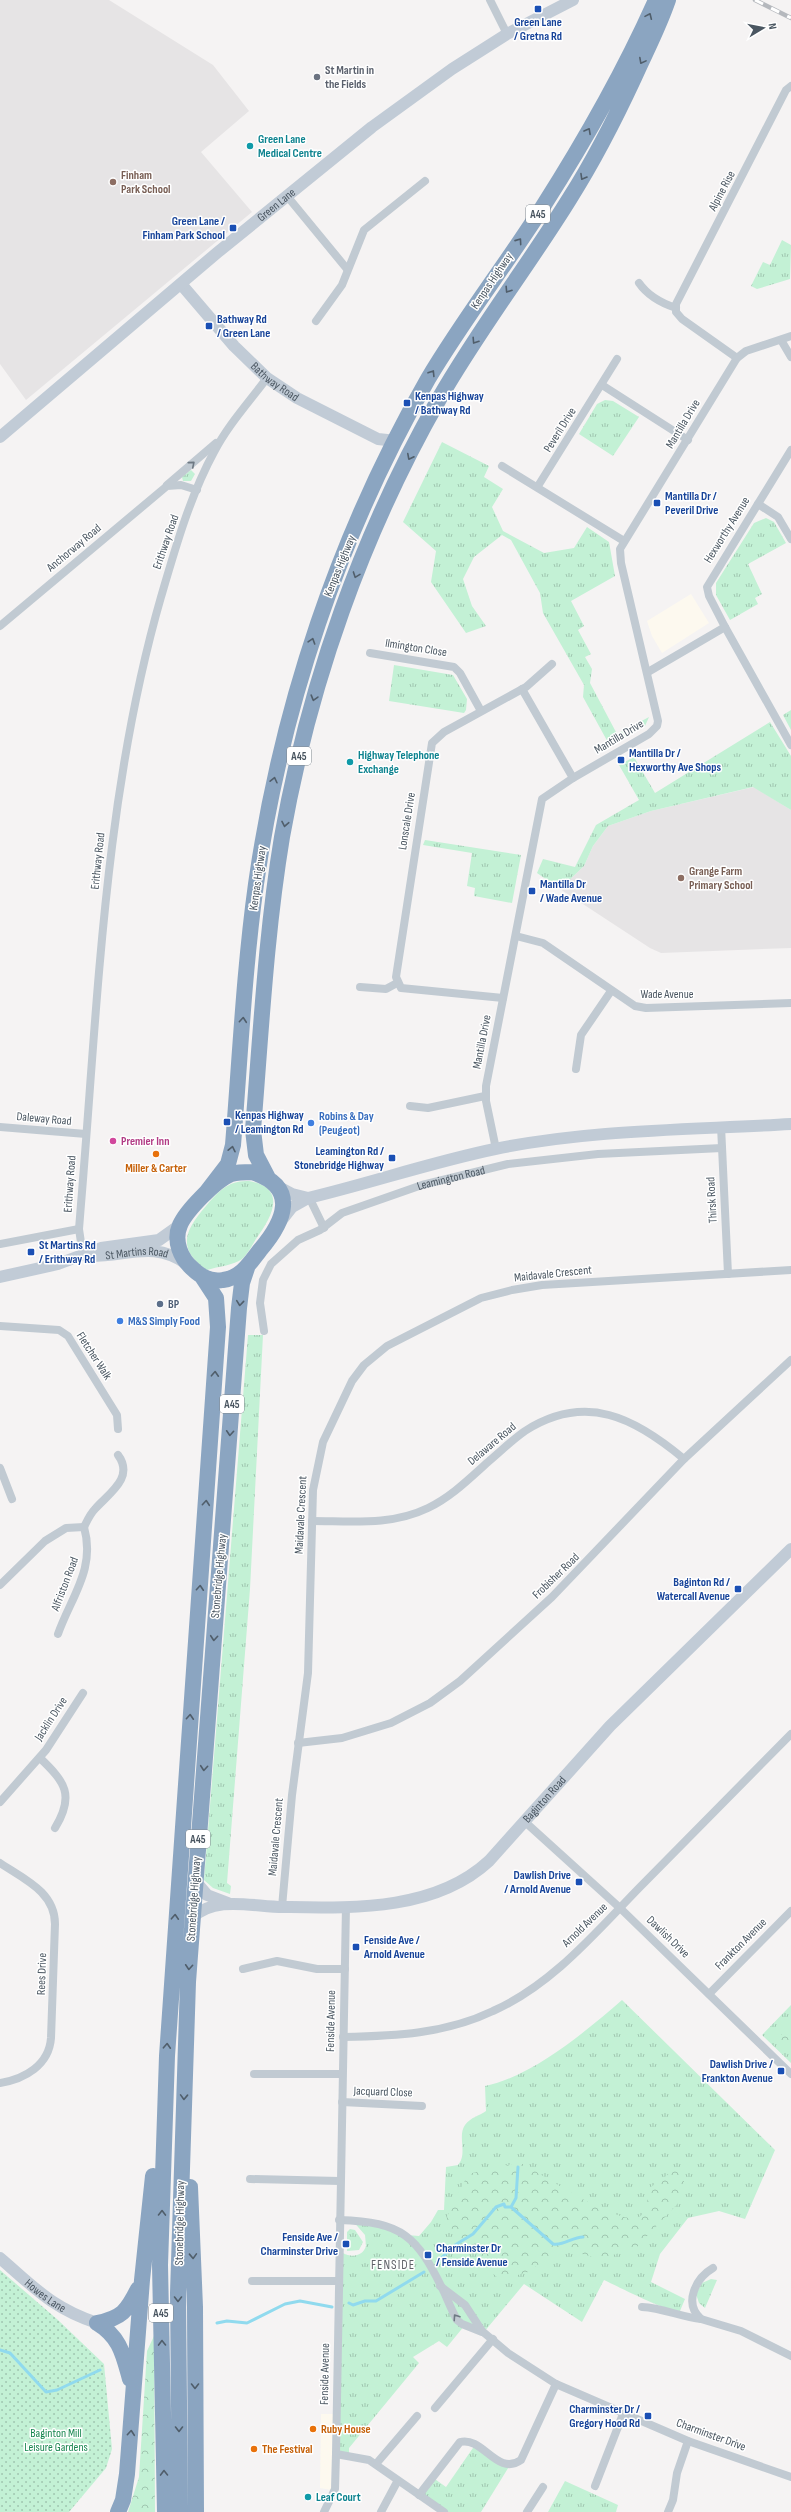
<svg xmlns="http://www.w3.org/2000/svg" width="791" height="2512" font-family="'Sofia Sans Condensed',sans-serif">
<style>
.commercial{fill:#fdf9ef}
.education{fill:#e6e4e5}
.grass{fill:url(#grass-tufts)}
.forest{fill:url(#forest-crowns)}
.garden{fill:url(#garden-dots)}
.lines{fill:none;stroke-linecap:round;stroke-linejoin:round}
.stream{stroke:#90daee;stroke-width:3}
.street{stroke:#c1cad2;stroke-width:8}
.secondary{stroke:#c1cbd6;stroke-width:12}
.highway{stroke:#8ba5c1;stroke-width:16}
.rail-casing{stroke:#b5b8bd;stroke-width:4.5}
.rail{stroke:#fff;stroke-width:3;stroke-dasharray:9;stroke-linecap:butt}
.oneway{stroke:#505e6b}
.oneway2{stroke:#6e7983}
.transit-dot{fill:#1a4fb4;stroke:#fff;stroke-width:1.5}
.worship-dot{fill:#6b7280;stroke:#fff;stroke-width:1.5}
.culture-dot{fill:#0f9aa8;stroke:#fff;stroke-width:1.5}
.education-dot{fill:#8d6e63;stroke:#fff;stroke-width:1.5}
.shop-dot{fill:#3f7fe0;stroke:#fff;stroke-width:1.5}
.hotel-dot{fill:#d1479c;stroke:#fff;stroke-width:1.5}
.food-dot{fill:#e8710a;stroke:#fff;stroke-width:1.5}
.service-dot{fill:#5c6f8a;stroke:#fff;stroke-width:1.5}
.labels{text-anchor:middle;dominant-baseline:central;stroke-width:3;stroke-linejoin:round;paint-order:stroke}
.shield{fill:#fff;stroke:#808990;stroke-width:1}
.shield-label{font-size:11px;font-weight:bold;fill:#4a5661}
.transit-label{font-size:12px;font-weight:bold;fill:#164399;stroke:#fff;text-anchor:start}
.worship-label{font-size:12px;font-weight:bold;fill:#5b616d;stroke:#fff;text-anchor:start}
.culture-label{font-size:12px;font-weight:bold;fill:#0d838f;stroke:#fff;text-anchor:start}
.education-label{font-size:12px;font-weight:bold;fill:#785e54;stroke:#fff;text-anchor:start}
.street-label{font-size:12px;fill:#4a5661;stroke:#fff}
.shop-label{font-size:12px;font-weight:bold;fill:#366cbe;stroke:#fff;text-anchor:start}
.hotel-label{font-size:12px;font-weight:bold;fill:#b23c85;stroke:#fff;text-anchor:start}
.food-label{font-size:12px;font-weight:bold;fill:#c56008;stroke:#fff;text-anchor:start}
.service-label{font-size:12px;font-weight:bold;fill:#4e5e75;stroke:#fff;text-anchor:start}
.park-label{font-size:12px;fill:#17864f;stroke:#fff}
.neighbourhood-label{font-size:13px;letter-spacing:1px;fill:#5f6368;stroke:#fff}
</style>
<defs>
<pattern id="grass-tufts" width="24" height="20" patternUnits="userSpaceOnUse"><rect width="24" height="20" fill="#c3f1d5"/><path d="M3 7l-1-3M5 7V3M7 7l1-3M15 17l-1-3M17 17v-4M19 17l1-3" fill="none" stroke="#a0c6b0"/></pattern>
<pattern id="forest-crowns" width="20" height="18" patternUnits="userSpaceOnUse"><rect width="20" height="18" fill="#c3f1d5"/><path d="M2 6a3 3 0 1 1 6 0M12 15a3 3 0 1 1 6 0" fill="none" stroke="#a0c6b0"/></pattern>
<pattern id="garden-dots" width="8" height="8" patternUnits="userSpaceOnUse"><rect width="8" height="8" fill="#c3f1d5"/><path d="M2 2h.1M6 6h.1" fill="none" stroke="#a0c6b0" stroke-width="1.8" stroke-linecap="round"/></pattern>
</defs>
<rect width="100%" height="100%" fill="#f5f3f3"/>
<path class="commercial" d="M691,594L709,623L662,653L652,636L647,621Z
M321,2414H333L331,2490L320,2488Z"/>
<path class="education" d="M0,0H109L213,65L249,111L201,152L252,212L26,400L0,364Z
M754,787L791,810V948L661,953L650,948L560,889L584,866L593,846L608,826L651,811Z"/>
<path class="grass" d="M782,240L791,245L790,279L757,289L751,286L763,262L770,265Z
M605,400L613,401L639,417L613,456L579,434L597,404Z
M442,442L489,466L484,477L503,489L492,507L503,531L544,553L574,548L587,527L609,542L615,576L571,601L584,626L578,630L591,654L585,657L592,669L590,683L617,734L649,717L645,726L610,746L583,697L584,685L543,613L540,593L511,540L502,535L474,557L463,579L472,606L486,626L466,633L431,582L436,551L403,522Z
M191,470L195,474L191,481H183L182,477Z
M766,518L774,522L786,543L748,564L762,594L755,598L758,604L730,620L716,595V583L754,523Z
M394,665L453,675L467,699L466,710L464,713L389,701Z
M791,710V730L783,715Z
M770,722L791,756V810L753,787L651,811L608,826L593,846L584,866L560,889L537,873L543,859L575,867L596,825L639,800L619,765L634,757L655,793Z
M425,840L521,855L512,903L474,896L475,888L467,886L472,853L423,845Z
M249,1181C288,1188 272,1217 256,1239C252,1245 248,1254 242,1259C235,1265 216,1267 207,1270C176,1249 185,1230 206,1206C218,1192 228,1180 249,1181Z
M248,1335H263L250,1589L227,1883L231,1886L230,1894L213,1888L204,1880Z
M622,2000L775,2150L745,2219L719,2211L688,2218L660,2254L651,2282L685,2299L680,2311C667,2312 619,2287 604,2280L582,2322L524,2284L484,2332L465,2325L447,2347L439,2341L413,2357L419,2363L349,2448V2455L336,2454L343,2253C352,2258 363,2256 366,2246L365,2235L352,2220L407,2235L419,2236L431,2222L438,2210H444L446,2167L458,2165C468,2154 457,2136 465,2125C471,2117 479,2116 486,2111L485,2086C533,2076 585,2032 622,2000Z
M791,2005V2063L762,2035Z
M350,2229L355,2230L363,2242L359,2250L347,2251V2232Z
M711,2279L717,2280L705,2308L699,2303L696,2294L702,2283Z
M475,2445L510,2465L481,2512H444L419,2495L432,2477L446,2487Z
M565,2481L618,2505L616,2512H548Z"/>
<path class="forest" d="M791,2025V2056L780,2043L783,2029Z
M512,2164H523C552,2180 606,2218 637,2219L644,2213L651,2187L673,2171L682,2172L684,2182L680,2201L636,2248L599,2259L562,2248L528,2272L500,2280L485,2266L477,2252L456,2236L446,2219L468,2174Z
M154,2336L155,2512H128L139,2477L147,2351Z"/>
<path class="garden" d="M0,2270L58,2320L104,2364L112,2449L106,2468L69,2512H0Z"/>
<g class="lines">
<path class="stream" d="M511,2207L553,2244C564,2246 572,2237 583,2237
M437,2262L455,2245L473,2234L496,2207L504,2204L505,2207H511L516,2198L518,2167
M349,2303L353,2305L365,2301H376L424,2272
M217,2323L227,2321L247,2323L285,2304L300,2301L332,2307
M0,2350L10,2353L46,2392L57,2390L100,2370"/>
<g class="street">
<path d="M490,0L507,34"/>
<path d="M287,196L347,269"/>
<path d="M639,283C648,296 661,303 676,308"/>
<path d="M316,321L342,285L364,230L425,181"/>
<path d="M781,340L791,357"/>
<path d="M737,358L682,319L676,312V304L786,90L791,86"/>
<path d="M602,385L688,440"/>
<path d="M791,450L707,587L709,596L725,627L791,745"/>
<path d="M502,466L624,541"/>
<path d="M167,485L216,443"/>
<path d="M538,486L617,359"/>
<path d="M758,504L778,517L791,539"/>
<path d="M0,626L167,486L181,485L197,490"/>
<path d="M370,653L454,667L460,673L481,711"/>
<path d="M648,672L725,627"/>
<path d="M522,689L573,778"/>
<path d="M516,936L543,943L635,1006L646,1008L791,1003"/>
<path d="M360,987L386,989L397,983"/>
<path d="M503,998L401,988L396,977L432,743L444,732L526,687L552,664"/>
<path d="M576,1069L581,1035L611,991"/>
<path d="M410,1106L428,1108L485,1096"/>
<path d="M721,1126L728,1274"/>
<path d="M0,1127L86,1134"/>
<path d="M496,1149L486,1101V1086L542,799L573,778L649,734L657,726L658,721L621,563L620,549L737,358L746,351L791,336"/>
<path d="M309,1197L324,1228"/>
<path d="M0,1244L79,1229"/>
<path d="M83,1256L79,1229L81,1204C98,1001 104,795 161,597C175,549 190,496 214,452C228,425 249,402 267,378"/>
<path d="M0,1326L59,1330L68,1336L117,1415L118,1429"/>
<path id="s1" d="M264,1331L260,1303L263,1280L271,1264L298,1240L320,1230L342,1213L422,1185L508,1164L598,1154L722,1148"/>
<path d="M0,1468L12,1499"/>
<path d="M312,1521C351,1521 391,1526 428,1508C451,1497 469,1479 488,1462C500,1452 512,1440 525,1431C586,1392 635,1418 684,1459"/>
<path d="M84,1527C87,1521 90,1514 95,1509C108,1494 135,1478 118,1455"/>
<path d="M0,1585L45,1541L66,1528L84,1527C96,1569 71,1597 58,1634"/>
<path d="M298,1743L342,1738L391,1723L430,1703L460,1681L552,1597L684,1459L791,1360"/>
<path d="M40,1758C65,1782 75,1795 55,1828"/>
<path d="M0,1802L46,1750L83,1693"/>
<path d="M524,1821L620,1908L791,2074"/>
<path d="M0,1863C24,1879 55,1892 55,1924L51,2038C49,2065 25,2079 0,2083"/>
<path d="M282,1907L292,1795L308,1673L313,1490L323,1442L352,1381L364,1365L387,1346L481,1298L512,1290L542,1285L791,1270"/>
<path d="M243,1969L277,1961L317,1969H345"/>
<path d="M709,1994L791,1911"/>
<path d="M343,2037C395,2036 445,2034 493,2011C552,1985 596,1932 640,1887C691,1836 741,1785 791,1734"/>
<path d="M254,2074H342"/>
<path d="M342,2102L422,2106"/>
<path d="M250,2179L340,2181"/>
<path d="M339,2220C403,2222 417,2236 444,2292C448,2301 452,2311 457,2320L462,2324L482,2332"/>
<path d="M713,2268C696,2278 683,2303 701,2319L741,2331L791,2356"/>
<path d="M252,2281H338"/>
<path d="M440,2286L465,2305L482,2331L508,2353L556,2384L688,2441L791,2477"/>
<path d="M642,2307C663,2308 681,2317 701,2319"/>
<path d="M435,2408L493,2339"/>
<path d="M336,2454L369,2460L444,2512"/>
<path d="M376,2464L417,2416"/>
<path d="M595,2486L623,2414"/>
<path d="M419,2495L460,2442C483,2436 497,2477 521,2460L556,2384"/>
<path d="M324,2512L335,2489L336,2454L346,1906"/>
<path d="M381,2512L397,2482"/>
<path d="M527,2512L543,2487"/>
<path d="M668,2512L673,2500L677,2473L688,2441"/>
</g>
<g class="secondary">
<path id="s2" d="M181,284L234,346L267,378L297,398L378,439L396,441"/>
<path id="s3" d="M0,437L218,252L372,127L452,69L507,34L573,0"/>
<path d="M277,1186L292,1194L308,1198"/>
<path d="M281,1221L292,1207L308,1198C371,1183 432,1162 495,1149C593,1129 692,1130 791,1124"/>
<path id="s4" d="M86,1256C125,1258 152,1239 187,1264"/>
<path d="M0,1277L58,1264L101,1248L159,1240L180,1225"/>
<path d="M195,1881L207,1895L228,1903"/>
<path id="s5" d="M192,1918C215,1895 254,1907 283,1907C353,1908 435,1911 489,1861L610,1726L791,1549"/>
<path id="s6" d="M0,2258C35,2288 52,2308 97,2323"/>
</g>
<path class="highway" d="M252,1172C300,1187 284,1222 260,1250C250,1263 241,1278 223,1280C212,1282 201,1277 193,1269C181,1259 173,1241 180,1225C186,1211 216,1180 231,1174C238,1172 245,1172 252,1172Z
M268,1178L256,1155L253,1130C261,1032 266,933 282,837C309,684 362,534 439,399C479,329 528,266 570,198C594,160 615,119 634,78C646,51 658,29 668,0
M205,1194L228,1164L233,1145C240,1058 244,971 256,884C281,708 339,534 428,379C463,320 505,266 542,208C584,142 624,72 656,0
M190,2187L195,2307L196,2512
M97,2323C120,2337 123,2354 130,2379
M97,2323C122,2318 127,2311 138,2289
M118,2512L123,2500L127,2474L142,2280L153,2176
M165,2512L160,2265L167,2056L218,1327L216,1298L201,1275
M180,2512L178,2293L188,1982L239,1308L242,1283L248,1265"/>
<g class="rail-casing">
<path id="rail" d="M755,0L791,18"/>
</g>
<use href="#rail" class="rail"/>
</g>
<defs><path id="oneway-chevron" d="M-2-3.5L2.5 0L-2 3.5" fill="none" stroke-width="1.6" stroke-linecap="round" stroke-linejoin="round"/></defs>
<g class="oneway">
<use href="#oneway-chevron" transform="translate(649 16) rotate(-66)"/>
<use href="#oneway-chevron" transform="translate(642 61) rotate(118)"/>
<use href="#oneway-chevron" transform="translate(588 131) rotate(-61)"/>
<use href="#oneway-chevron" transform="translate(583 177) rotate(120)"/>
<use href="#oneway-chevron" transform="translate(519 241) rotate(-55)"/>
<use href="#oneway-chevron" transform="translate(508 290) rotate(123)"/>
<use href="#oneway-chevron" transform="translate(475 341) rotate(123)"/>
<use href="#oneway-chevron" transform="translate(432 373) rotate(-58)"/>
<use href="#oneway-chevron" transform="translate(410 457) rotate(117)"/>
<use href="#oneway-chevron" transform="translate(356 575) rotate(110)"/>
<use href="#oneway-chevron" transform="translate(312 641) rotate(-72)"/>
<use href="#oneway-chevron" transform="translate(314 698) rotate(106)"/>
<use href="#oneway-chevron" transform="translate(274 780) rotate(-77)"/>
<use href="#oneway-chevron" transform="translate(285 824) rotate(101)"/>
<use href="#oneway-chevron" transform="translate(243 1020) rotate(-85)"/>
<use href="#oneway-chevron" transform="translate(232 1149) rotate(-78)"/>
<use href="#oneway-chevron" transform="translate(240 1303) rotate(96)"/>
<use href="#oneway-chevron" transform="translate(215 1374) rotate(-87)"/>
<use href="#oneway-chevron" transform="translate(230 1433) rotate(94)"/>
<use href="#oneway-chevron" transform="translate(206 1503) rotate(-85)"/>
<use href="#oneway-chevron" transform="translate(200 1588) rotate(-86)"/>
<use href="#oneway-chevron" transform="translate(214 1638) rotate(95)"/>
<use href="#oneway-chevron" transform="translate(190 1717) rotate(-86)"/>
<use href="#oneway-chevron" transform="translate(204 1768) rotate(95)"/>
<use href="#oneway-chevron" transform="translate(175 1917) rotate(-87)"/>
<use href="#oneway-chevron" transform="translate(189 1967) rotate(94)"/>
<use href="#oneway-chevron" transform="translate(167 2046) rotate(-87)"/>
<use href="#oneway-chevron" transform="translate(184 2097) rotate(92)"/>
<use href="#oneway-chevron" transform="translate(162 2213) rotate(-89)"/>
<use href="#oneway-chevron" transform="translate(193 2256) rotate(88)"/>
<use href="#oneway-chevron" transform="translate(178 2299) rotate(90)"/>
<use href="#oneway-chevron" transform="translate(162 2343) rotate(-91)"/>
<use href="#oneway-chevron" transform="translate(195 2386) rotate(90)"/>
<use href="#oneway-chevron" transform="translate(179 2429) rotate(90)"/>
<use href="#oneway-chevron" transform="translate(131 2433) rotate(-85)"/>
<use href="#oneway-chevron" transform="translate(164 2473) rotate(-91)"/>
</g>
<g class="oneway2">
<use href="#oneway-chevron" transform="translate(192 464) rotate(-40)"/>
<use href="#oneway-chevron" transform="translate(456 2317) rotate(-124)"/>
</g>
<g class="transit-dot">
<rect x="534" y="5" width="8" height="8" rx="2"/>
<rect x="229" y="224" width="8" height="8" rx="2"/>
<rect x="205" y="322" width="8" height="8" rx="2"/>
<rect x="403" y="399" width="8" height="8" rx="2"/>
<rect x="653" y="499" width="8" height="8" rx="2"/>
<rect x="617" y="756" width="8" height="8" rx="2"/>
<rect x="528" y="887" width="8" height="8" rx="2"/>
<rect x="223" y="1118" width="8" height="8" rx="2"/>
<rect x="388" y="1154" width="8" height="8" rx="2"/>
<rect x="27" y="1248" width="8" height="8" rx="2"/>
<rect x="734" y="1585" width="8" height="8" rx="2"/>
<rect x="575" y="1878" width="8" height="8" rx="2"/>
<rect x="352" y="1943" width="8" height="8" rx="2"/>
<rect x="777" y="2067" width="8" height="8" rx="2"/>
<rect x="342" y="2240" width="8" height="8" rx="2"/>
<rect x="424" y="2251" width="8" height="8" rx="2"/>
<rect x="644" y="2412" width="8" height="8" rx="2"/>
</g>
<circle class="worship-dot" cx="317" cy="77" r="4"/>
<g class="culture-dot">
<circle cx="250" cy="146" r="4"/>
<circle cx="350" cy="762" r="4"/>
<circle cx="308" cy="2497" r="4"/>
</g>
<g class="education-dot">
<circle cx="113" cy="182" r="4"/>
<circle cx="681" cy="878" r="4"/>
</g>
<g class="shop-dot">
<circle cx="311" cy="1123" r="4"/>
<circle cx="120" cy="1321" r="4"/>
</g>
<circle class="hotel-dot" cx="113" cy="1141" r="4"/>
<g class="food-dot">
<circle cx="156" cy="1154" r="4"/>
<circle cx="313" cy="2429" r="4"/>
<circle cx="254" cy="2449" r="4"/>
</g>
<circle class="service-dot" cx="160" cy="1304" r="4"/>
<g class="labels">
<g class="shield">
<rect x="526" y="205" width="24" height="18" rx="3"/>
<rect x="287" y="747" width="24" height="18" rx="3"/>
<rect x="220" y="1395" width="24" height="18" rx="3"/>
<rect x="186" y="1830" width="24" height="18" rx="3"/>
<rect x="149" y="2304" width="24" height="18" rx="3"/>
</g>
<g class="shield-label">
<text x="538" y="214">A45</text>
<text x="299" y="756">A45</text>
<text x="232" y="1404">A45</text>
<text x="198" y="1839">A45</text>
<text x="161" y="2313">A45</text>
</g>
<g class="transit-label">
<text x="538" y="22" text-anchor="middle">Green Lane<tspan x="538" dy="14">/ Gretna Rd</tspan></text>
<text x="225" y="221" text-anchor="end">Green Lane /<tspan x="225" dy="14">Finham Park School</tspan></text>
<text x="217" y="319">Bathway Rd<tspan x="217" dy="14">/ Green Lane</tspan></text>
<text x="415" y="396">Kenpas Highway<tspan x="415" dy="14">/ Bathway Rd</tspan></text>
<text x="665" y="496">Mantilla Dr /<tspan x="665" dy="14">Peveril Drive</tspan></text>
<text x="629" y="753">Mantilla Dr /<tspan x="629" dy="14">Hexworthy Ave Shops</tspan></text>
<text x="540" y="884">Mantilla Dr<tspan x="540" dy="14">/ Wade Avenue</tspan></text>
<text x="235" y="1115">Kenpas Highway<tspan x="235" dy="14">/ Leamington Rd</tspan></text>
<text x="384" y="1151" text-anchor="end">Leamington Rd /<tspan x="384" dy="14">Stonebridge Highway</tspan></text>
<text x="39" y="1245">St Martins Rd<tspan x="39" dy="14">/ Erithway Rd</tspan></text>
<text x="730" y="1582" text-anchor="end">Baginton Rd /<tspan x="730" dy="14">Watercall Avenue</tspan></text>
<text x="571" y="1875" text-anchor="end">Dawlish Drive<tspan x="571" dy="14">/ Arnold Avenue</tspan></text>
<text x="364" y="1940">Fenside Ave /<tspan x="364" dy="14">Arnold Avenue</tspan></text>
<text x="773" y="2064" text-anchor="end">Dawlish Drive /<tspan x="773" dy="14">Frankton Avenue</tspan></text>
<text x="338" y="2237" text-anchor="end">Fenside Ave /<tspan x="338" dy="14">Charminster Drive</tspan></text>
<text x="436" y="2248">Charminster Dr<tspan x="436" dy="14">/ Fenside Avenue</tspan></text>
<text x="640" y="2409" text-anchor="end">Charminster Dr /<tspan x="640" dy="14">Gregory Hood Rd</tspan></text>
</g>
<g class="worship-label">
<text x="325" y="70">St Martin in<tspan x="325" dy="14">the Fields</tspan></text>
</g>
<g class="culture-label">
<text x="258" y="139">Green Lane<tspan x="258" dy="14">Medical Centre</tspan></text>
<text x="358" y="755">Highway Telephone<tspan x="358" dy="14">Exchange</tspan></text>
<text x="316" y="2497">Leaf Court</text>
</g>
<g class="education-label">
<text x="121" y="175">Finham<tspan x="121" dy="14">Park School</tspan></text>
<text x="689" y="871">Grange Farm<tspan x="689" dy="14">Primary School</tspan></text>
</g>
<g class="street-label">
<text transform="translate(722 191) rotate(-62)">Alpine Rise</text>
<text stroke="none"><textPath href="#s3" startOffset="361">Green Lane</textPath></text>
<text transform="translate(492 281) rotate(-56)">Kenpas Highway</text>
<text stroke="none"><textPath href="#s2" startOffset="136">Bathway Road</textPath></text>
<text transform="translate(683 424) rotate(-59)">Mantilla Drive</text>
<text transform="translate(560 430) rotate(-58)">Peveril Drive</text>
<text transform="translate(727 530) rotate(-58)">Hexworthy Avenue</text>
<text transform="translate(166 542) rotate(-71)">Erithway Road</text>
<text transform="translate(74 548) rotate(-40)">Anchorway Road</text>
<text transform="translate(340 566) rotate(-68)">Kenpas Highway</text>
<text transform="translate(416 648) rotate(9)">Ilmington Close</text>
<text transform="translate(619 737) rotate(-31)">Mantilla Drive</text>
<text transform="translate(407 821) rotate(-81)">Lonscale Drive</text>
<text transform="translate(98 861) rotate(-84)">Erithway Road</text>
<text transform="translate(258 878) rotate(-82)">Kenpas Highway</text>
<text x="667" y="994">Wade Avenue</text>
<text transform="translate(482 1042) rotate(-79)">Mantilla Drive</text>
<text transform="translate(44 1119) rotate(5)">Daleway Road</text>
<text stroke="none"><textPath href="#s1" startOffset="272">Leamington Road</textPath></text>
<text transform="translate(70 1184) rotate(-86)">Erithway Road</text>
<text transform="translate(712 1200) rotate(-93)">Thirsk Road</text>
<text stroke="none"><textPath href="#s4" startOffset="51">St Martins Road</textPath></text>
<text transform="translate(553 1274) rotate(-6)">Maidavale Crescent</text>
<text transform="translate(94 1356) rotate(57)">Fletcher Walk</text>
<text transform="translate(492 1444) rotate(-40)">Delaware Road</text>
<text transform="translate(301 1515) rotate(-87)">Maidavale Crescent</text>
<text transform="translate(219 1576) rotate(-85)">Stonebridge Highway</text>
<text transform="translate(556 1576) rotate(-44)">Frobisher Road</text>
<text transform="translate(65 1584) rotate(-69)">Alfriston Road</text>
<text transform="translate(51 1719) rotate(-57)">Jacklin Drive</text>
<text stroke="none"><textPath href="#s5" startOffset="394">Baginton Road</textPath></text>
<text transform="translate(276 1837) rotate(-85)">Maidavale Crescent</text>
<text transform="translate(194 1899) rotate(-86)">Stonebridge Highway</text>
<text transform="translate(585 1925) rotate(-44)">Arnold Avenue</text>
<text transform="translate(668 1937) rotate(44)">Dawlish Drive</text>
<text transform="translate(741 1944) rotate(-45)">Frankton Avenue</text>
<text transform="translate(42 1974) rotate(-88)">Rees Drive</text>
<text transform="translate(331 2021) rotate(-89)">Fenside Avenue</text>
<text transform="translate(383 2092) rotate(2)">Jacquard Close</text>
<text transform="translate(180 2223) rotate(-89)">Stonebridge Highway</text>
<text stroke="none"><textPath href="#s6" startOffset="59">Howes Lane</textPath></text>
<text transform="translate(325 2374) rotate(-89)">Fenside Avenue</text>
<text transform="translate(711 2435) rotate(20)">Charminster Drive</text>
</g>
<g class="shop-label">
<text x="319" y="1116">Robins &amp; Day<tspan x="319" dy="14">(Peugeot)</tspan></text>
<text x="128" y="1321">M&amp;S Simply Food</text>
</g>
<g class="hotel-label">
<text x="121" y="1141">Premier Inn</text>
</g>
<g class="food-label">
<text x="156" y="1168" text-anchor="middle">Miller &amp; Carter</text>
<text x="321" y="2429">Ruby House</text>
<text x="262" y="2449">The Festival</text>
</g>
<g class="service-label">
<text x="168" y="1304">BP</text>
</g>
<g class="park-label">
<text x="56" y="2433">Baginton Mill<tspan x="56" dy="14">Leisure Gardens</tspan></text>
</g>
<g class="neighbourhood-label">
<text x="393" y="2265">FENSIDE</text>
</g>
</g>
<g transform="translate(763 28) rotate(80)" stroke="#ffffff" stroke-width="3" paint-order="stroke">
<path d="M0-3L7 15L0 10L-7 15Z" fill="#4a5661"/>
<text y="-6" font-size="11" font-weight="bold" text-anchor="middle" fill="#4a5661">N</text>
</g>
</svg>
